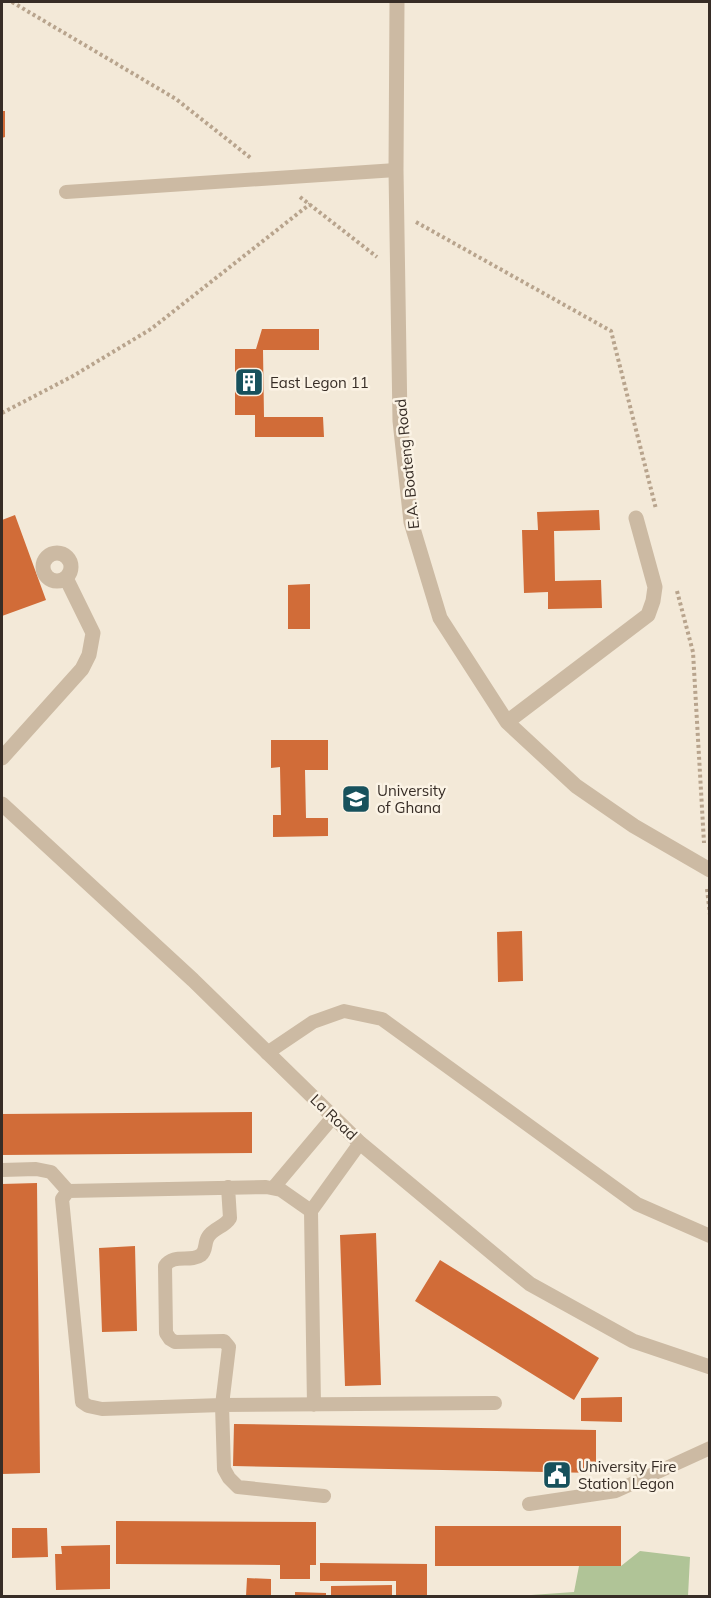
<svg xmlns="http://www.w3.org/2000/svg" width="711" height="1598" font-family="Mulish,sans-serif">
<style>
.green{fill:#b0c497}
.building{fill:#d16c38}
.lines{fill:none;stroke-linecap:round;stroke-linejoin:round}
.path{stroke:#b8a48d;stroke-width:4;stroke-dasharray:3 3;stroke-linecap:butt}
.service{stroke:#ccbaa3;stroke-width:14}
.minor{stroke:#ccbaa3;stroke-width:15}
.labels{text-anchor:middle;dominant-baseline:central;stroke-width:5;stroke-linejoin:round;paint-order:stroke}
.poi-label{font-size:15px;fill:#372d26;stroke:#fbf3e5;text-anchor:start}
.street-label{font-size:15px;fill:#372d26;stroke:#fbf3e5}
</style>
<rect width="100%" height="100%" fill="#f3e9d8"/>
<path class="green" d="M640,1551L690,1557L688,1596H517L574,1592L579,1566H621Z"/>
<path class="building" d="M2,111H5V137L2,138Z
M262,329H319V350H263L264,417H323L324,437H255V415H235V349H256Z
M599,510L600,530L554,531L555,581L601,580L602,608L548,609V592L524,593L522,530H538L537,512Z
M15,515L46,600L2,616V520Z
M310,584V629H288V585Z
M271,740H328V770H305L306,818H328V836L273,837V815H281L280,767L271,768Z
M522,931L523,981L498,982L497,932Z
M252,1112V1153L2,1155V1114Z
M37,1183L40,1473L2,1474V1184Z
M376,1233L381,1385L345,1386L340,1235Z
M135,1246L137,1331L102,1332L99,1248Z
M440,1260L599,1358L574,1400L415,1301Z
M622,1397V1422L581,1421V1398Z
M234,1424L596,1430V1473L233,1466Z
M116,1521L316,1522V1565H310V1579H280V1565L116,1564Z
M435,1526H621V1566H435Z
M12,1528H47L48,1557L12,1558Z
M110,1545V1589L56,1590L55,1554H62L61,1546Z
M320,1563L427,1564V1596H396V1581H320Z
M247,1578L271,1579V1596H246Z
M392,1585V1596H331V1586Z
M295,1592L326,1593V1596H295Z"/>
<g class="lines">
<path class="path" d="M12,2L176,99L252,159
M300,197L377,257
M416,222L611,331L656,509
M2,413L73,376L151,329L310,204
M677,591L693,652L704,843
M707,889L710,915"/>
<path class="service" d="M66,192L396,170
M267,1053L313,1022L344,1011L382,1019L637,1204L710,1236
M2,1170L36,1169L51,1172L68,1191
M228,1187L230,1218C225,1227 213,1228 208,1237C204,1243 207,1250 201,1255C190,1263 174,1253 165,1266L166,1333L170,1339L175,1342L224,1341L229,1347L222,1405L224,1469L229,1478L238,1487L324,1496
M274,1187L333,1117
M311,1211L281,1190L266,1187L68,1191L62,1199L82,1402L88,1406L102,1409L222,1405L495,1403
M314,1405L311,1211L360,1143
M529,1504L616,1491L710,1448"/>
<path class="minor" d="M397,2L396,170L400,421L411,522L440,618L507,722L576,786L634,826L710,870
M43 567a14 14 0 1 1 28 0a14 14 0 1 1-28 0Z
M507,722L648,615L653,601L655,587L636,518
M2,758L82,669L89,655L93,633L66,578
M2,804L193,980L360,1143L509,1267L530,1284L633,1341L710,1367"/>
</g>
<defs>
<g id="building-square" transform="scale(1.5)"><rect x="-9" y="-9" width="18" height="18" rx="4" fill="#17515c" stroke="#fbf3e5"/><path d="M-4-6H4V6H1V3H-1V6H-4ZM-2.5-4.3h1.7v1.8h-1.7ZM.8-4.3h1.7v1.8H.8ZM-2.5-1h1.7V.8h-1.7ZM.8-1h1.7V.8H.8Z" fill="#fff"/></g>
<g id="university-square" transform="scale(1.5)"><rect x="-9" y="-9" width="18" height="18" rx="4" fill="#17515c" stroke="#fbf3e5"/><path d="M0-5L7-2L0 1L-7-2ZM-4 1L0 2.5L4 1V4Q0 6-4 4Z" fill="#fff"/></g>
<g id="civic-square" transform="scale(1.5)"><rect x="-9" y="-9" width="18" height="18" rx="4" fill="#17515c" stroke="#fbf3e5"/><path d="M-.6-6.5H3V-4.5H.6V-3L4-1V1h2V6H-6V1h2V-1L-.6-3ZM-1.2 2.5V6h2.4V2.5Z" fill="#fff"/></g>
</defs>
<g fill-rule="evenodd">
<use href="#building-square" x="249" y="382"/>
<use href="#university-square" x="356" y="799"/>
<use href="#civic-square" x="557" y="1475"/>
</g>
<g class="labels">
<g class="poi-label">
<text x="270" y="382">East Legon 11</text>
<text x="377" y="790">University<tspan x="377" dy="17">of Ghana</tspan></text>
<text x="578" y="1466">University Fire<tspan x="578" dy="17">Station Legon</tspan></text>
</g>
<g class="street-label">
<text transform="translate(407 464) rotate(-96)">E.A. Boateng Road</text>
<text transform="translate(334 1117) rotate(44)">La Road</text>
</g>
</g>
<rect width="711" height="1598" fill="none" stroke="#372d26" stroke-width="6"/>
</svg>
